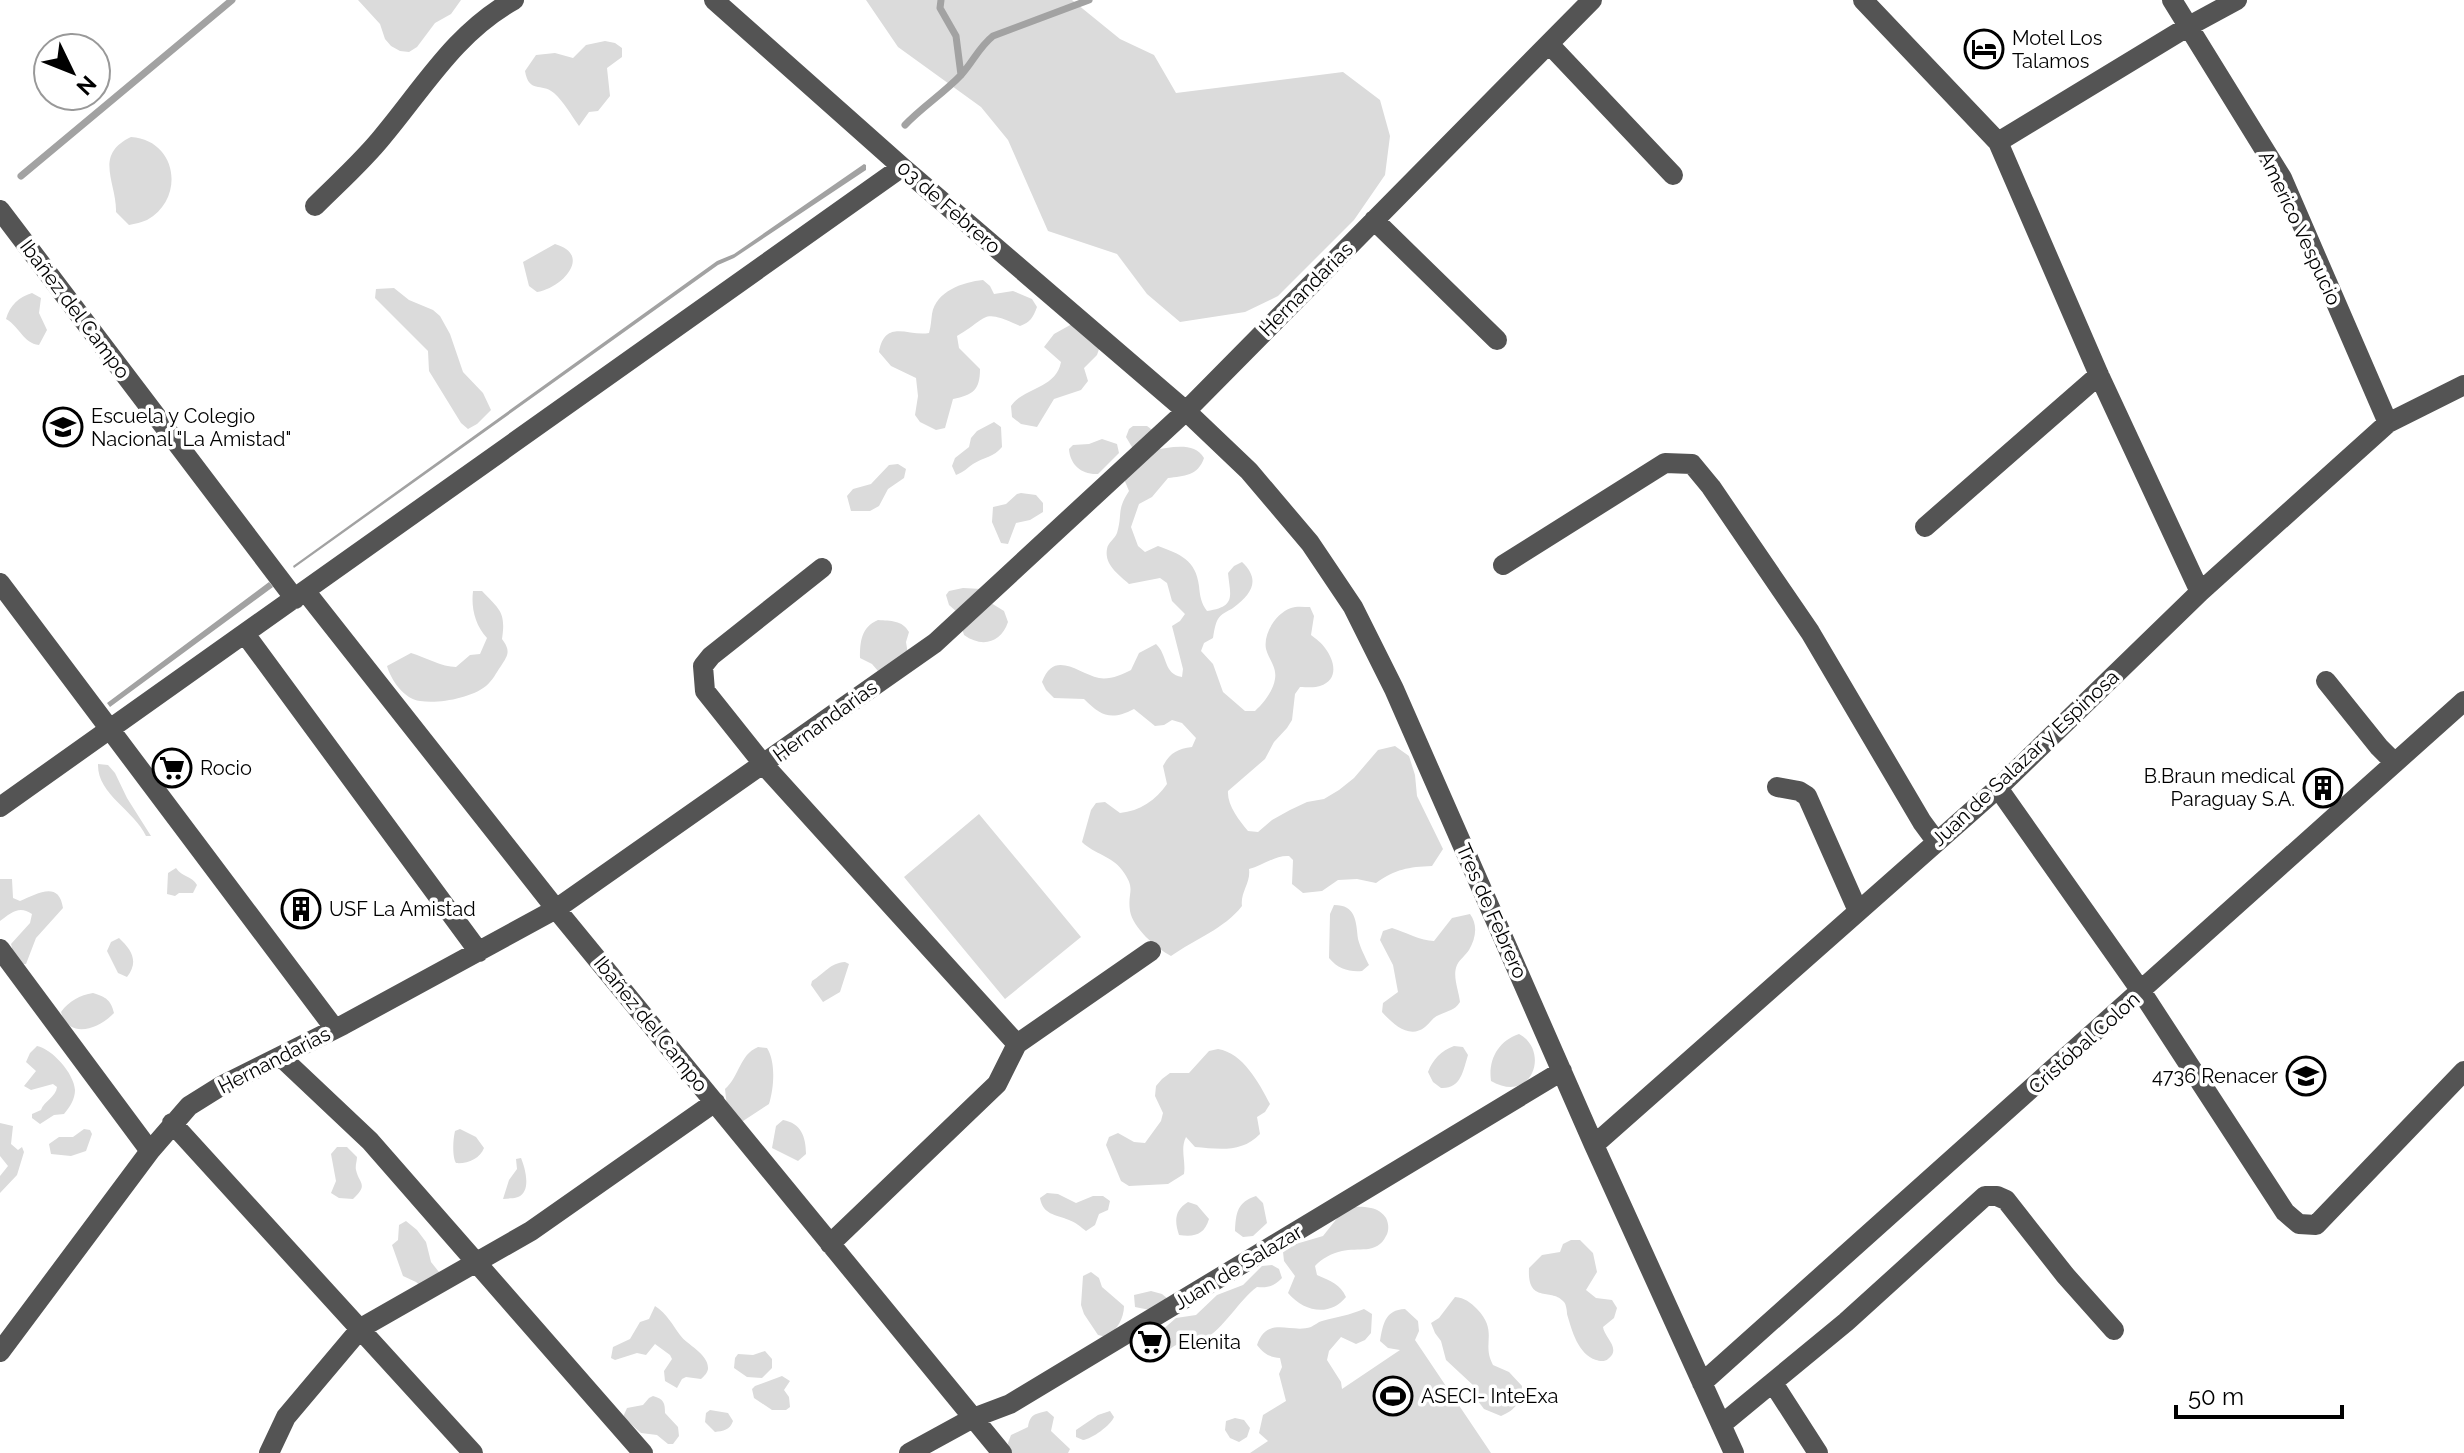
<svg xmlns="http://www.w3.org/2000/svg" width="2464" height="1453" font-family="Raleway,sans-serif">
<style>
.green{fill:#dbdbdb}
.water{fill:#a2a2a2}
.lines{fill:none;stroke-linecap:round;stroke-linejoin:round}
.stream{stroke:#a2a2a2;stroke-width:7}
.minor{stroke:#545454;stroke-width:20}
.labels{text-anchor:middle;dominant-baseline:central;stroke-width:7;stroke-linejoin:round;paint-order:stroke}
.poi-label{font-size:20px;fill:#000;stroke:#fff;text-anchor:start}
.street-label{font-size:20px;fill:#000;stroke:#fff}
</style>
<rect width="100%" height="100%" fill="#fff"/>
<path class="green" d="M358,0H461L451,14L435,23L417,47L409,52L400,51L391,46L385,39L380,24Z
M866,0H1072L1120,39L1154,55L1176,93L1343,72L1380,100L1390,136L1385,175L1354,220L1278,296L1245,312L1180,322L1147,294L1117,254L1048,231L1008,140L981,107L898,47Z
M605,41L615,43L622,48V57L607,68L610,96L598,111L589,112L579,126C571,115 564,102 554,93C541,82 529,94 525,71L536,55L555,53L573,58L586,45Z
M131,137C177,140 186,198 147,220C142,222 135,224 129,225L116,212C117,183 93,155 131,137Z
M555,244C593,255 562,288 537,292L529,286L523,262Z
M983,280L990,286L994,294L1013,291L1032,299L1037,307C1033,318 1030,322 1020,326C980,308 990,317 957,336L959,348L980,369C980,390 973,395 953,399L945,428L936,430L920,422L915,415L918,396L916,378L891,366L879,352C885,318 909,337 929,333C931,326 931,321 932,314C936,291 963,282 983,280Z
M394,288L409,300L433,310L440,316L450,334L463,372L483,393L491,410L477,424L468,429L461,423L429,371L428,351L375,298L376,289Z
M32,293L41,298L39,313L47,330L39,345C23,343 20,327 6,319C10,305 19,297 32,293Z
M1072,324L1100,346L1097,355L1084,368L1088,381L1081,390L1054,399L1037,427L1021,424L1012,417L1011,406C1024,387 1056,389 1061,362L1044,347L1054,334Z
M994,422L1001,427L1002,447C994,457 984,457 973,464C967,468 964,472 956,475L952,466L955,458L969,447L971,438L977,431Z
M1133,426H1147L1155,432L1153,450C1170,448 1194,441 1204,458C1198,476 1184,476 1168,478L1152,497L1139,504L1131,527L1138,546L1145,552L1158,546C1180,554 1196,560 1199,586C1200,596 1201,603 1207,611C1237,607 1230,595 1228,573L1234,566L1242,562C1261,580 1252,594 1233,608C1228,611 1221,614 1218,619C1215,624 1214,632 1213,638L1204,643L1201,651L1213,664L1223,692L1245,711H1255C1264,703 1273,691 1275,679C1277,667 1269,660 1266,649C1263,634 1276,613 1291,608C1296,606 1304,607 1310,607L1314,616L1311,635C1316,639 1322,643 1325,648C1335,661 1339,680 1320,686C1315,688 1306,687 1300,687L1295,694L1292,720L1287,728L1274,742L1265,759L1228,791C1227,805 1239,820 1248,831L1258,832L1272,820L1290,810L1307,802L1324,799L1339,790L1354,778L1378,750L1395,746L1409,756L1415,775L1417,796L1443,849L1432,866C1408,867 1396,869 1376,883L1357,879L1338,880L1322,891L1303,893L1292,884L1293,860L1289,856C1275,855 1262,866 1249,869C1251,883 1240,892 1242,906C1224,929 1195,939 1171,956C1156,948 1133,928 1130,911C1127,891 1137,890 1122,870C1112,856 1094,854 1082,842L1091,810L1096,803L1105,802L1120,813C1140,811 1156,800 1167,784L1163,766C1170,753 1177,749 1192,747L1196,738L1182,723L1172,720L1164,725L1155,726L1134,709C1111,721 1101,716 1084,699L1054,698L1046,690L1042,682C1054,649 1078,673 1099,678C1109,680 1122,675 1131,670L1139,653L1156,644C1168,655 1163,674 1182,677L1183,669L1172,626L1180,621L1185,614L1172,601L1167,583L1160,578L1129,584C1119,575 1104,565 1107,549C1108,542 1115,539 1117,533C1123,513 1116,511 1129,491L1124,479L1142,464L1126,437L1129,429Z
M1102,439L1117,444L1119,453L1098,474C1082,475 1070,465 1069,449L1073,445L1089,444Z
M898,464L906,469L904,478L888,489L879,506L870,511H851L847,496L853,489L871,484L889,465Z
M1021,493L1036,495L1043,503V512L1030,520L1016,523L1008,544L1001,543L992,522L993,507L1006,504L1017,494Z
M963,588L982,589L991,603L1004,611L1008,622C1001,643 982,648 964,635L957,612L949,605L946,595L949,591Z
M473,591H482C500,610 506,612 502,639C511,651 508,655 501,666C496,673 493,680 486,686C471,698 439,704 420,701C404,699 391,680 387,666L411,653C425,657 442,667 456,667L470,655L480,654L487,638C475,625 471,608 473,591Z
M878,620C891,621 902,620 909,632L906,642L909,661L878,671L872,664L860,658C860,642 861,627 878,620Z
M98,764L108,765L115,773L127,798L151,836H146C134,810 97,794 98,764Z
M979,814L1081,937L1005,999L904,877Z
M176,868C182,877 192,876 197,885L193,893H179L175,896L167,894L168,873Z
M0,879H12L13,898L20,901C37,894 59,880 63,908L36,938L26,964H16L11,944L30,923L32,914C19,905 11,913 0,921Z
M1334,905C1356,905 1356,921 1358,939C1360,947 1365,957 1369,965L1362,971C1349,972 1338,969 1329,958L1330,914Z
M1470,914C1478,925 1476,938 1469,950C1466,955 1460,959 1457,965C1452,976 1459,991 1460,1002C1454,1011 1449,1010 1439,1015C1433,1017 1430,1023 1425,1027C1409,1040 1392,1023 1382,1012L1383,1003L1398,992L1393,965L1380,940L1383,931L1392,928C1405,932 1421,941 1434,941L1452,918Z
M119,938C132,950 139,962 127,977L118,973L107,951L111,942Z
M845,962L849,964L840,992L823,1002L811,985L812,981C825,973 830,963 845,962Z
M93,993C106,997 111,1000 114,1013C99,1029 69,1040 61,1012C69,1001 80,995 93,993Z
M1519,1034C1550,1050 1533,1105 1491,1081C1488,1060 1498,1041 1519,1034Z
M37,1046C52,1049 74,1073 75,1090C75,1099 70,1107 64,1114L54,1115L40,1124L32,1118V1114L41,1110C44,1101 56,1097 57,1087L53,1084L31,1090L24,1086L36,1071L26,1062L30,1053Z
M1454,1046L1463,1047L1468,1055C1463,1071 1461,1089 1441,1088L1433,1082L1428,1072C1433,1059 1441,1051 1454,1046Z
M758,1047L767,1048C776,1062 774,1088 769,1104L743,1121L735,1119L727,1107L725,1089C740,1076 739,1055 758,1047Z
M1218,1049C1243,1053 1259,1083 1270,1104L1265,1112L1257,1117L1260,1134C1242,1153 1219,1149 1195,1147L1186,1137C1180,1149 1186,1161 1184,1174L1168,1184L1129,1186L1121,1181L1106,1145L1109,1137L1118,1133L1134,1142L1145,1143L1161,1121L1163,1113L1155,1096L1156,1086L1162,1079L1170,1073H1189L1209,1051Z
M783,1120C801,1123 806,1137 806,1154L798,1161L772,1148L776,1126Z
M0,1123L13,1126L11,1144L18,1150L22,1147L24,1152L17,1175L0,1193V1176L8,1166L0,1156Z
M84,1129L90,1130L92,1134L86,1151L71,1156L51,1154L49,1144L59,1137H73Z
M460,1129L476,1137L484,1148C480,1159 467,1164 456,1163C452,1157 453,1139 455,1131Z
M337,1147H347L357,1157C357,1161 355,1166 356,1170C359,1184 369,1184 353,1199L339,1198L331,1193L336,1181L331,1154Z
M521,1158C525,1168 532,1191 518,1197C513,1199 508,1198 503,1199L509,1180L517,1169L516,1159Z
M1047,1193L1058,1194L1076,1203L1093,1196H1103L1110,1201L1108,1210L1099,1214L1095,1225L1086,1231C1081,1227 1075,1222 1069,1220C1055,1214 1043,1215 1040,1198Z
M1256,1196L1263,1203L1267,1223L1253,1236L1243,1237L1235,1231C1236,1213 1237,1202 1256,1196Z
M1188,1202L1197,1205L1209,1219C1204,1235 1195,1237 1179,1235C1174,1220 1175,1210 1188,1202Z
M1346,1207C1354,1207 1363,1206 1371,1208C1377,1209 1383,1213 1386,1218C1389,1224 1389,1231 1386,1236C1377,1255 1358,1247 1342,1251C1332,1253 1321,1259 1315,1266L1317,1275C1331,1281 1340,1284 1346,1297C1330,1317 1304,1312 1288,1293L1295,1276L1284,1261L1283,1252L1289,1246L1323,1236Z
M406,1221L417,1230L426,1242L431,1262L443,1277L423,1288L416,1282L403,1276L392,1245L398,1240L399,1225Z
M1571,1240H1580L1593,1253L1597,1272L1586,1290L1596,1298L1612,1300L1617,1308L1614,1318L1603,1327C1604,1337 1622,1349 1608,1359C1605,1362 1599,1361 1596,1360C1578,1354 1572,1331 1567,1314C1567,1311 1566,1304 1564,1302C1552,1287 1527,1305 1529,1268L1542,1255L1560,1252L1563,1244Z
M1272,1265L1279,1269L1282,1278C1274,1286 1269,1288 1257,1287C1239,1300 1224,1329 1203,1340C1195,1343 1186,1341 1178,1344C1167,1349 1164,1358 1152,1361L1144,1346L1176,1318L1196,1315L1217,1295L1243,1285L1262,1266Z
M1091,1272L1099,1278L1102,1287L1124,1306C1124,1318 1117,1330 1107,1337L1098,1335L1084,1314L1081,1305L1083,1276Z
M1151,1291L1162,1294L1168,1299L1155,1311L1135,1307L1134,1295Z
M1455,1297C1465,1298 1470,1302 1477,1309C1499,1332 1481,1343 1493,1365L1509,1372L1522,1386C1521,1401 1516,1410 1501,1416L1484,1409L1478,1401L1474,1386L1446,1360L1441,1341L1435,1333L1431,1323L1439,1318Z
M655,1306C667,1314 672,1324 680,1335C687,1345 709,1354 708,1369C707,1374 704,1376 701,1379L686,1377L682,1379L677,1388L665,1381L664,1371L672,1359L670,1355L655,1344L646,1355L637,1353L615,1360L611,1358L613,1347L630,1339L640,1322L649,1319Z
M1364,1309L1372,1314L1371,1333L1365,1340L1356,1344L1341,1337L1329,1351L1327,1360L1341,1382L1342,1389L1400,1350L1388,1348L1380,1341C1383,1324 1385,1310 1405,1309L1418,1321L1419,1331L1415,1340L1491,1453H1250L1268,1441L1259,1433L1263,1415L1286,1401L1279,1374L1282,1367L1280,1358C1269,1357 1264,1354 1257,1345C1267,1315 1291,1334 1311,1327C1315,1325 1318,1322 1322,1321C1337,1317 1350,1315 1364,1309Z
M765,1351L772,1359V1368L762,1378L747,1377L734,1368L735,1358L738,1354L753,1355Z
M782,1376L790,1381L784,1390L789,1397L790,1407L786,1410H772L754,1398L752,1389L755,1386Z
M653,1396C664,1399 665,1403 665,1413L678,1427L679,1436L673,1444H668L657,1435L641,1433L623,1417L627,1408L643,1405L649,1398Z
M710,1410L728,1413L733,1421C730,1430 723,1431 715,1432L705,1422L706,1413Z
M1047,1411L1054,1417L1051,1431L1070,1449L1068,1453H1010L1008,1443L1011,1435L1028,1427C1030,1414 1035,1414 1047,1411Z
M1110,1411L1114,1417C1111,1425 1092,1439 1083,1440L1076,1437V1430L1098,1415Z
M1235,1418L1244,1420L1250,1428L1247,1437L1239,1442L1230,1438L1225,1430L1226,1421Z"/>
<path class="water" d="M864,164L866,165V170L734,258L718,265L294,568L293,566L717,261L734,254Z
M269,582L273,587L110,707L107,703Z"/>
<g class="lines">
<path class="stream" d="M941,0L940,8L956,36L961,75
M905,125C922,107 944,93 961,75C973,62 979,47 993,36L1089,0
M21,176L232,0"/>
<path class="minor" d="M714,0L902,167L1186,411L1249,471L1310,543L1353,607L1394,689L1594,1145L1734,1453
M1863,0L1998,142L2099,375L2200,592
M2172,0L2282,178L2388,423
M1549,44L1673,175
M1998,142L2189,26L2237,0
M315,206C338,183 363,161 383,136C424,87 456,32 514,0
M0,210L295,599
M1374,220L1497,340
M1925,527L2099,375
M1503,565L1665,463L1692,464L1711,487L1810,632L1922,822L1936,841
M822,568L711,656L703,666L705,691L764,765L1017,1044
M0,583L335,1029
M306,592L556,909L1002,1453
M245,634L479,952
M2326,681L2379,747L2395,763
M1777,787L1799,791L1807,796L1858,911
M1998,788L2141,991L2285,1212L2299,1224L2316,1225L2464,1071
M0,807L902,167
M0,949L150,1151
M281,1057L370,1141L643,1453
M172,1123L473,1453
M1594,1145L1998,788L2200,592L2388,423L2464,385
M830,1244L997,1084L1017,1044L1151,951
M0,1352L150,1151L189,1106L221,1086L343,1025L556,909L935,643L1186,411L1592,0
M1702,1383L2464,701
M1773,1383L1818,1453
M1721,1425L1846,1322L1985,1196H1997L2006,1200L2065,1275L2114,1330
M269,1453L286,1417L361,1328L531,1231L715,1102
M909,1453L973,1418L1010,1404L1562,1071"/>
</g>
<defs>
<g id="hotel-ring" transform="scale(2)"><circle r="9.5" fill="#fff" stroke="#000" stroke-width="1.5"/><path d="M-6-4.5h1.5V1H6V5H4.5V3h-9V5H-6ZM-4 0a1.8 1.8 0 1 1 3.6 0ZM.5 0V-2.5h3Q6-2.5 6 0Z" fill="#000"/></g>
<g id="school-ring" transform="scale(2)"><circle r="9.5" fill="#fff" stroke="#000" stroke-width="1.5"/><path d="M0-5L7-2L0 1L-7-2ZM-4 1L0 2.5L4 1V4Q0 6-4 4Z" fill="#000"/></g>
<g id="supermarket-ring" transform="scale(2)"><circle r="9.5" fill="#fff" stroke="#000" stroke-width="1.5"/><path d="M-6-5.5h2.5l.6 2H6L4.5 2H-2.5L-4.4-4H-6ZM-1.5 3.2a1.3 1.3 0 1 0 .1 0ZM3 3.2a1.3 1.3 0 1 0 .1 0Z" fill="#000"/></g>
<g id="building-ring" transform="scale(2)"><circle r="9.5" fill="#fff" stroke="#000" stroke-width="1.5"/><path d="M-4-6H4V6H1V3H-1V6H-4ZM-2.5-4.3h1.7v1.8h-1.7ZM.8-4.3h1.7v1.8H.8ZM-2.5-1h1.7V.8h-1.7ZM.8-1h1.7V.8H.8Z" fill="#000"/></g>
<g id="stadium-ring" transform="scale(2)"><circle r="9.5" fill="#fff" stroke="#000" stroke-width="1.5"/><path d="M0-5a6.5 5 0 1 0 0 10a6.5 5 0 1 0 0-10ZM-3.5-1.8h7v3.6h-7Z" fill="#000"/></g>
</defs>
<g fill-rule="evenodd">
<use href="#hotel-ring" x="1984" y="49"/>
<use href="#school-ring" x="63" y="427"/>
<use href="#supermarket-ring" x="172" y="768"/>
<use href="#building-ring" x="2323" y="788"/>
<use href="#building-ring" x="301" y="909"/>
<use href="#school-ring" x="2306" y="1076"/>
<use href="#supermarket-ring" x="1150" y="1342"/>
<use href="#stadium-ring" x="1393" y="1396"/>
</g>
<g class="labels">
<g class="poi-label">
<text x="2012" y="38">Motel Los<tspan x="2012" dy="23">Talamos</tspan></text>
<text x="91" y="416">Escuela y Colegio<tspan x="91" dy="23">Nacional "La Amistad"</tspan></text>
<text x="200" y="768">Rocio</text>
<text x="2295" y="776" text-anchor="end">B.Braun medical<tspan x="2295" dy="23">Paraguay S.A.</tspan></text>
<text x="329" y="909">USF La Amistad</text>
<text x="2278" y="1076" text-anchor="end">4736 Renacer</text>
<text x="1178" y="1342">Elenita</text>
<text x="1421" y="1396">ASECI- InteExa</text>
</g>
<g class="street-label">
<text transform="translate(949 207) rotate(41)">03 de Febrero</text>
<text transform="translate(2300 228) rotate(65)">Americo Vespucio</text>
<text transform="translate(1306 289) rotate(-45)">Hernandarias</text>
<text transform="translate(75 309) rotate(53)">Ibañez del Campo</text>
<text transform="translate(825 721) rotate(-36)">Hernandarias</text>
<text transform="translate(2025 758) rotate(-43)">Juan de Salazar y Espinosa</text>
<text transform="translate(1492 911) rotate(66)">Tres de Febrero</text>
<text transform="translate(651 1024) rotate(51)">Ibañez del Campo</text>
<text transform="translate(2084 1043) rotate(-42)">Cristóbal Colon</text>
<text transform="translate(274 1060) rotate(-27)">Hernandarias</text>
<text transform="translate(1238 1267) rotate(-31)">Juan de Salazar</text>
</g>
</g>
<g transform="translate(72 72) rotate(133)"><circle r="38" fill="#ffffff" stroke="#999999" stroke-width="2"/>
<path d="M0-6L14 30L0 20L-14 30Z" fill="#000000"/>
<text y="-12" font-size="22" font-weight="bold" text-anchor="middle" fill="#000000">N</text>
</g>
<path d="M2176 1405v12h166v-12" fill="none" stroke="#000000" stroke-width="4"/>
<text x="2188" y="1405" font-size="24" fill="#000000" stroke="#ffffff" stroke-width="6" paint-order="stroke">50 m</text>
</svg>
